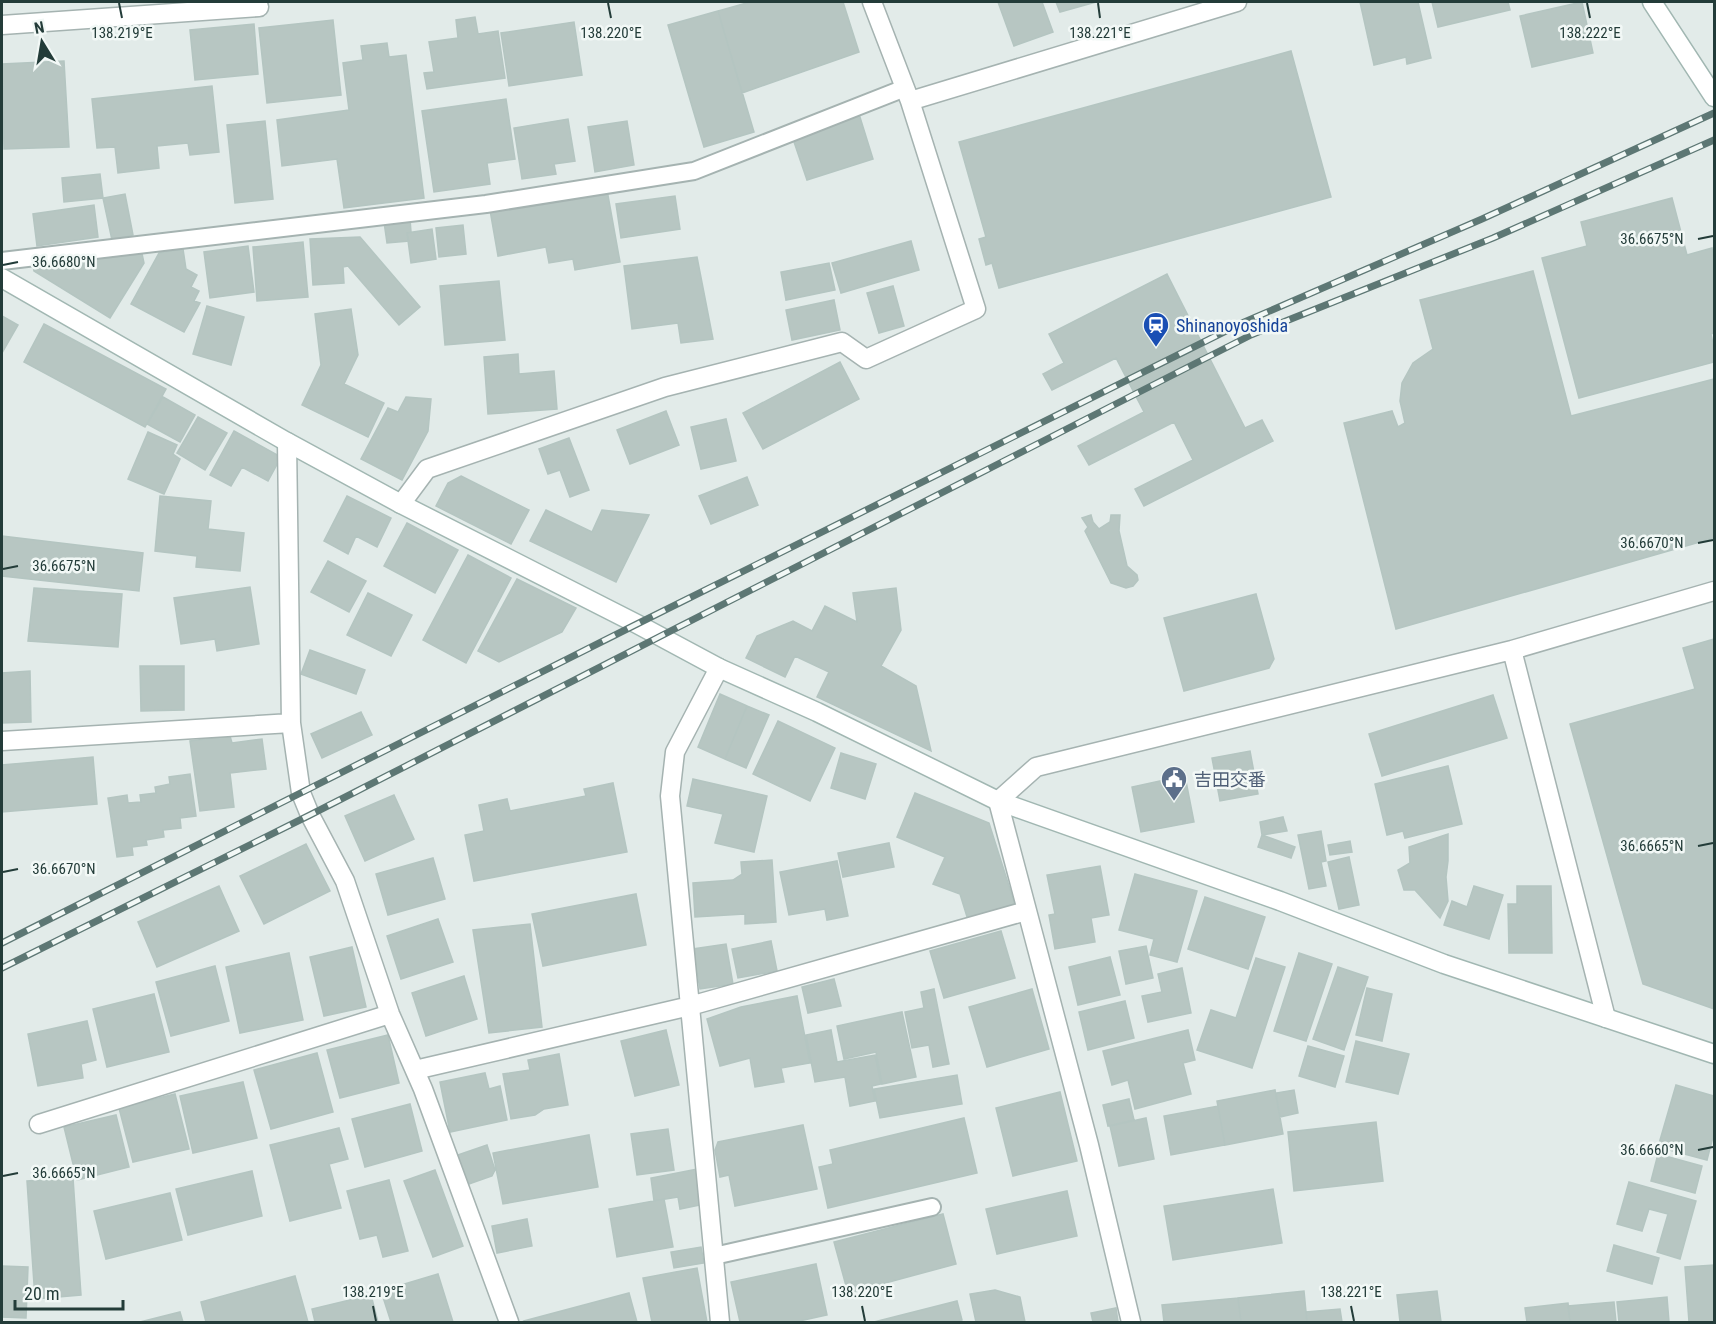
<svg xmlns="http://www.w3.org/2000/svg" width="1716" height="1324" font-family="'Roboto Condensed','Noto Sans JP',sans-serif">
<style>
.building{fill:#b7c6c2;stroke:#b4c5c1;stroke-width:1.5}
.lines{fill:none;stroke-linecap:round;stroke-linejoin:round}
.lane-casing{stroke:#a5b3b1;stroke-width:20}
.street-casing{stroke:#a5b3b1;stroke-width:21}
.secondary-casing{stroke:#a1b7b2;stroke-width:21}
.lane{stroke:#fff;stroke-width:16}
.street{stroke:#fff;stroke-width:18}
.secondary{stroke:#fff;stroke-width:18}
.rail-casing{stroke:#5d7774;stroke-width:7}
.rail{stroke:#f2f8f6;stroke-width:4.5;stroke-dasharray:14;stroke-linecap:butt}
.ticks{fill:none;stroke:#233c39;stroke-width:2}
.labels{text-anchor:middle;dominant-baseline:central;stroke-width:5;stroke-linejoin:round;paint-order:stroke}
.transit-label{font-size:18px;fill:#164399;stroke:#f2f8f6;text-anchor:start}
.service-label{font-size:18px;fill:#4e5e75;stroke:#f2f8f6;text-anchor:start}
.ticks-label{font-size:15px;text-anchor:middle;fill:#233c39;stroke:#f2f8f6;stroke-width:5;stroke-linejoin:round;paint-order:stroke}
</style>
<rect width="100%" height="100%" fill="#e2ebe9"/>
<path class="building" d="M750,2H843L859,52L742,93L718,11Z
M998,2H1042L1053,32L1014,46Z
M1056,2H1096L1060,12Z
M1360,2H1418L1431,58L1407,64L1406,57L1374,65Z
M1432,2H1508L1510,10L1438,27Z
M1582,2L1593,53L1532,67L1520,16Z
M718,11L754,132L704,147L668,25Z
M475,17L478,34L498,31L505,78L427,89L424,73L434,72L429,42L458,38L456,20Z
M333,20L341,95L267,103L259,28Z
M574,22L582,75L509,86L501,33Z
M254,24L258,74L195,80L190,30Z
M387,43L389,57L406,55L424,198L344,208L337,159L282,166L277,120L349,110L343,63L363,60L361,46Z
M1291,51L1331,197L999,288L992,263L986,265L979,239L986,237L959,142Z
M64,61L69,147L4,149L2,64Z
M212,86L219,152L190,155L188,143L157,146L159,168L118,173L115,147L97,148L92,99Z
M506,99L515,159L487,163L490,184L434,192L422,111Z
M859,114L873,159L807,180L792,136Z
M568,119L575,161L554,164L556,174L522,179L514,128Z
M265,121L273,199L235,203L227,125Z
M627,121L634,165L595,172L588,127Z
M100,174L103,198L64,202L62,178Z
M607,190L620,262L575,270L573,259L549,263L546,247L498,256L490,210Z
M125,194L133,235L112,240L103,198Z
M675,196L680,229L621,238L616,204Z
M1672,198L1687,255L1712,248L1714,259V333L1711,334L1714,348V362L1579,398L1542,258L1587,246L1581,222Z
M94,205L98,237L37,246L33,214Z
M410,219L411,232L407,233L409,241L387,243L384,222Z
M463,225L466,254L439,257L436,228Z
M432,229L436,259L411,263L407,233Z
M360,237L420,307L399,325L348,266L343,267L344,283L313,285L310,239Z
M911,241L919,270L841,293L832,263Z
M303,242L308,297L257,301L253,247Z
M248,246L254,292L210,298L204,252Z
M141,249L144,263L110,318L34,271L33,266L67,260L80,267L84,259Z
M183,249L186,269L197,275L191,287L199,291L194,301L200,303L184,332L131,304L159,253Z
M697,257L713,339L681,343L678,323L632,329L624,266Z
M829,263L835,290L786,300L781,272Z
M1533,271L1571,416L1714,379V538L1396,629L1344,423L1392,411L1398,427L1405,423L1400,401L1402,383L1413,363L1433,349L1420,300Z
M1167,274L1245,428L1262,420L1273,441L1144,506L1135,489L1193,460L1174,422L1089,465L1078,446L1144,412L1116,358L1052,390L1043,374L1064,363L1049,334Z
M499,281L505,340L445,345L440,286Z
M893,286L904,326L879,333L867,293Z
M834,300L840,330L792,340L786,310Z
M207,306L244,317L231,365L193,354Z
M351,309L358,355L344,384L384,403L368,437L302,405L321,365L315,314Z
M2,316L18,325L2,353Z
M44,324L166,389L145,427L24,362Z
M518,354L519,374L554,371L557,409L488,414L484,357Z
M840,362L859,399L763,449L743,413Z
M163,397L195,415L180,442L147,424Z
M406,397L431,399L428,431L402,480L361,459L388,408L398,412Z
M666,411L679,445L630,464L617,430Z
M198,417L227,433L205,470L177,453Z
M726,419L736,461L701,469L691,427Z
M234,431L281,457L268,481L242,467L231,486L210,475Z
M148,432L177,445L173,454L180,459L164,494L128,479Z
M569,438L589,490L570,497L560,470L548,474L539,449Z
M461,476L529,510L511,544L436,506L448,483Z
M747,477L758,505L711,524L699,496Z
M160,496L211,501L208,529L244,533L240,571L196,567L197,556L155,551Z
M347,496L391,518L377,547L356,536L348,554L324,541Z
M546,510L592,532L602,510L649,515L616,582L530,541Z
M1091,515L1093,522L1099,529L1110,522L1111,515H1120L1119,531L1127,566L1137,575L1138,580L1133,586L1126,588L1111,583L1085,531L1088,527L1082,518Z
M407,523L458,550L435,593L384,566Z
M2,536L143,553L139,591L2,576Z
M468,555L511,578L466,663L423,640Z
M328,561L366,581L349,612L311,592Z
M517,579L576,608L562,632L499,662L478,651Z
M250,587L259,644L217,651L215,639L181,644L174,598Z
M34,588L122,594L118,647L28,641Z
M896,588L901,630L881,666L916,686L931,751L817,697L829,672L795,656L785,677L746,658L757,636L793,621L812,631L825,606L857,622L853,593Z
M368,593L412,615L391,656L347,635Z
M1256,594L1274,659L1269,668L1184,691L1164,618Z
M1714,639V1009L1643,984L1570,724L1695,689L1683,648Z
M310,650L365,670L356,694L301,674Z
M140,666H184V710L141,711Z
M30,671L31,722L2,723V673Z
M720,694L747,706L725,759L698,747Z
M1493,695L1507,738L1382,776L1369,734Z
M747,706L769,715L746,768L725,759Z
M361,712L372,735L322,758L311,734Z
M778,721L835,748L810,801L753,774Z
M230,736L232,743L262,739L266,769L230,773L234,807L200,811L190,741Z
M1250,751L1258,794L1220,801L1212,758Z
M841,753L876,764L865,799L831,788Z
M93,757L97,804L2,812V765Z
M1448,766L1462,824L1405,838L1403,831L1387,835L1375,784Z
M1184,771L1194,822L1141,832L1132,787L1169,779L1168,774Z
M190,774L196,816L180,818L181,828L163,830L164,837L146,840L147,845L132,847L133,855L117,857L108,798L127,795L128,803L141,802L140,795L156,793L155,787L170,784L169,777Z
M693,779L767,796L754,852L715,843L723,814L687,806Z
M613,783L627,852L474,881L465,835L484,831L479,805L507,799L510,811L586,796L584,789Z
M915,793L989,823L1015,905L968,920L960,894L933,884L945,857L897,837Z
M394,795L414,839L365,861L345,816Z
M1283,817L1287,831L1262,835L1260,822Z
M1321,831L1326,861L1321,862L1326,886L1309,889L1298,835Z
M1448,834V861L1446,877L1448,901L1440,918L1415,890H1404L1398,870L1410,863L1409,847Z
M1262,835L1295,847L1291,858L1258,847Z
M1350,841L1352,852L1330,855L1328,845Z
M889,843L894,867L843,877L838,853Z
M306,844L330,891L264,924L240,876Z
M1349,857L1359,905L1339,909L1328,862Z
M433,858L445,899L388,915L376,874Z
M772,860L776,922L745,924V914L695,917L693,883L733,880L742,874L741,862Z
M837,861L848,916L827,920L825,909L789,915L780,872Z
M1100,866L1109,915L1091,918L1095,942L1055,949L1049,915L1055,914L1047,875Z
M1135,874L1197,891L1177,962L1150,955L1154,939L1119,930Z
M219,886L239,931L157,967L138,922Z
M1474,886L1503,895L1489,939L1444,925L1452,901L1467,907Z
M1517,886H1551L1552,953H1509L1508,904H1517Z
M636,894L646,945L543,966L532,914Z
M1205,897L1265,917L1248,969L1188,949Z
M438,919L453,962L401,979L387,936Z
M530,924L542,1027L489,1033L473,930Z
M1001,931L1015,978L944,998L930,951Z
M771,941L777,971L738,978L732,949Z
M726,944L733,984L700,989L693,949Z
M1146,946L1153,978L1126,984L1119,951Z
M352,947L366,1007L324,1016L310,957Z
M289,953L303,1020L240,1033L226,967Z
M1299,953L1332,964L1306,1041L1274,1031Z
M1110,957L1120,995L1078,1005L1069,967Z
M1256,958L1285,967L1252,1068L1197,1050L1211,1010L1236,1018Z
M215,966L229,1021L171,1036L156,982Z
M1338,967L1368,977L1344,1050L1313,1039Z
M1182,968L1191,1013L1148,1022L1142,996L1162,992L1158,974Z
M464,976L477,1019L426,1036L412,993Z
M834,979L841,1006L808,1013L802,987Z
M1367,988L1392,994L1382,1041L1356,1035Z
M934,989L949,1064L933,1067L929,1045L912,1048L905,1012L924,1008L921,992Z
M1032,989L1049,1049L987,1067L969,1007Z
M154,994L169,1052L107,1067L93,1009Z
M797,996L810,1063L781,1068L784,1082L755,1087L750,1058L720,1066L707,1019L741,1007Z
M1125,1001L1134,1038L1088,1050L1079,1012Z
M902,1012L916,1077L882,1084L876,1052L844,1059L837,1026Z
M87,1021L96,1060L81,1064L83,1078L38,1086L28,1034Z
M666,1030L679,1085L635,1096L621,1041Z
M831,1030L837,1062L875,1055L881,1084L872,1086L875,1101L850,1106L845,1077L815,1082L806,1035Z
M1188,1030L1195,1060L1183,1063L1191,1094L1135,1109L1128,1080L1112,1085L1103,1051Z
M388,1035L399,1083L340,1098L327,1050Z
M1356,1041L1409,1054L1398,1094L1346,1082Z
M1308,1046L1344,1056L1335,1087L1299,1076Z
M317,1053L333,1112L271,1129L254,1070Z
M559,1054L568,1105L544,1109L535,1115L511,1119L503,1074L530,1070L528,1060Z
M485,1073L489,1089L500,1086L507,1120L450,1132L440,1082Z
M957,1075L962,1104L880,1118L874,1089Z
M243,1082L257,1138L193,1153L180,1096Z
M1676,1085L1714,1096V1133L1707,1160L1658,1147Z
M1275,1090L1283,1134L1225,1145L1217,1101Z
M1294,1090L1298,1113L1280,1117L1276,1093Z
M1060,1092L1077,1161L1013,1176L996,1108Z
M175,1094L189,1149L133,1162L119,1108Z
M1129,1099L1134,1120L1108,1126L1103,1105Z
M410,1104L422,1151L365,1167L352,1119Z
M1218,1106L1225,1145L1171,1155L1164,1116Z
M116,1115L129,1167L77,1180L64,1127Z
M964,1118L977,1173L828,1208L819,1167L833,1164L830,1150Z
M1146,1118L1154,1159L1119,1166L1110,1126Z
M1376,1122L1383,1181L1294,1191L1288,1132Z
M803,1125L817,1189L735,1206L729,1175L720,1177L715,1150L718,1142Z
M339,1128L348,1159L329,1164L341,1208L290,1221L270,1145Z
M668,1129L674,1170L637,1175L631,1134Z
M589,1135L598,1187L503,1204L493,1153Z
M487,1145L495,1170L492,1176L466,1185L455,1156Z
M1658,1154L1702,1166L1695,1193L1651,1181Z
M698,1169L705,1204L680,1209L678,1197L654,1201L651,1178Z
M435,1170L463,1246L433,1257L404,1181Z
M252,1171L262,1216L188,1235L176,1189Z
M73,1178L81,1295L35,1299L27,1181Z
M389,1180L408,1251L383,1257L377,1235L360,1239L347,1191Z
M1629,1182L1696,1201L1680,1259L1657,1252L1668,1214L1649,1209L1642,1231L1617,1224Z
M1273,1189L1282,1243L1173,1260L1164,1206Z
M1067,1191L1077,1236L997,1254L986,1209Z
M170,1193L182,1240L106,1259L94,1211Z
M664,1199L673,1247L617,1257L609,1209Z
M943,1214L956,1264L848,1293L834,1242Z
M527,1219L532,1246L497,1253L492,1226Z
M1614,1245L1659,1258L1652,1284L1607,1271Z
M701,1247L704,1263L674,1268L671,1252Z
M816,1264L827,1315L795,1322H740L731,1282Z
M1714,1265V1322H1689L1685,1267Z
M2,1266L28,1267L26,1318L2,1317Z
M697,1268L707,1322H652L643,1278Z
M438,1274L453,1322H391L381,1291Z
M295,1276L308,1322H206L201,1302Z
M995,1290L1020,1297L1025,1322H976L970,1294Z
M1304,1291L1307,1322H1241L1238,1298Z
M1437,1291L1441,1322H1400L1397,1295Z
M629,1293L637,1322H525L524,1321Z
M371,1295L378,1322H315L312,1309Z
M1667,1297L1669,1322H1619L1617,1302Z
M1238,1298L1241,1322H1164L1162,1305Z
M957,1301L962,1320L959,1321L874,1322Z
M1614,1302L1616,1322H1570L1568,1306Z
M1568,1303L1570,1322H1527L1525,1308Z
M1116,1308L1118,1322H1093L1091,1313Z
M1340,1309L1342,1322H1307L1306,1312Z
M180,1312L183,1322H140Z"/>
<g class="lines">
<g class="lane-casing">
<path id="lane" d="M2,261L486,204L694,171L905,88
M714,1256L932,1207"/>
</g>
<g class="street-casing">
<path id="street" d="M2,25L259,7
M910,101L1237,2
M287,442L291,723L301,793L310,815L345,881L390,1014L423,1089L509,1322
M401,504L427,469L665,387L842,342L866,359L976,309L910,101L872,2
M1512,650L1606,1018
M719,668L675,752L670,796L720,1322
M2,741L291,723
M415,1070L690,1006L1026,911
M39,1124L390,1014
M1131,1322L1089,1145L998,801L1036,767L1512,650L1714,591"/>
</g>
<g class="secondary-casing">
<path id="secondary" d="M1652,2L1714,97
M2,278L287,442L401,504L637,624L719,668L817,712L998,801L1280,901L1444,964L1714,1054"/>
</g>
<use href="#lane" class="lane"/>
<use href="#street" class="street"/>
<use href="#secondary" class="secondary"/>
<g class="rail-casing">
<path id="rail" d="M2,943L637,624L1242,323L1482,219L1714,113
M2,968L310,815L1251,335L1493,238L1714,140"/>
</g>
<use href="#rail" class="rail"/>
</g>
<path class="ticks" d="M119,3L122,18M608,3L611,18M1098,3L1100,18M1587,3L1590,18M1698,239L1713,236M3,265L18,262M1698,543L1713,540M3,569L18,566M1698,846L1713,843M3,872L18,869M1698,1150L1713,1147M3,1176L18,1173M373,1306L376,1321M862,1306L865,1321M1351,1306L1354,1321"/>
<defs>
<g id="station-pin" transform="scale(1.35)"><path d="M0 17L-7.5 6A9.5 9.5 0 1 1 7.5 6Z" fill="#1a4fb4" stroke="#f2f8f6"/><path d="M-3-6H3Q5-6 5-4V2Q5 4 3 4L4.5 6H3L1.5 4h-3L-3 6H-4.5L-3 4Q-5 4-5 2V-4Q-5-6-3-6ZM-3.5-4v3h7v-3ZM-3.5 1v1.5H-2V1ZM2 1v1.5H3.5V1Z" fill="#fff"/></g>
<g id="civic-pin" transform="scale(1.35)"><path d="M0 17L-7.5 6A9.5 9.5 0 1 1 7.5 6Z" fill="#5c6f8a" stroke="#f2f8f6"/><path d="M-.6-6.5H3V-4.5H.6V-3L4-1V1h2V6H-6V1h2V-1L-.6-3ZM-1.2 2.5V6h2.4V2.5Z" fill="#fff"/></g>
</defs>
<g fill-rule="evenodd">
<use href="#station-pin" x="1156" y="325"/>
<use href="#civic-pin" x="1174" y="779"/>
</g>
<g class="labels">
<g class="transit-label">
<text x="1176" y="325">Shinanoyoshida</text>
</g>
<g class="service-label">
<text x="1194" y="779">吉田交番</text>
</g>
</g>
<g class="ticks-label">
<text x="1590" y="38">138.222°E</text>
<text x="122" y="38">138.219°E</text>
<text x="611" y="38">138.220°E</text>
<text x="1100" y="38">138.221°E</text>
<text x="1652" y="244">36.6675°N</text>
<text x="64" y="267">36.6680°N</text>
<text x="1652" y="548">36.6670°N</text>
<text x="64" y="571">36.6675°N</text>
<text x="1652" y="851">36.6665°N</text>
<text x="64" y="874">36.6670°N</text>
<text x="1652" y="1155">36.6660°N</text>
<text x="64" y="1178">36.6665°N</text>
<text x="373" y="1297">138.219°E</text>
<text x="862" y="1297">138.220°E</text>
<text x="1351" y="1297">138.221°E</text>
</g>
<rect width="1716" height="1324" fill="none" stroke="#233c39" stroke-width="6"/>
<g transform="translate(42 42) rotate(349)" stroke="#f2f8f6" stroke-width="4.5" paint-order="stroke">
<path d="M0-4.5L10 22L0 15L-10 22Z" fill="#233c39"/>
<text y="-9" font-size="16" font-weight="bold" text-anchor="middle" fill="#233c39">N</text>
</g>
<path d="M15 1300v9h108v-9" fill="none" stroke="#233c39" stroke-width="3"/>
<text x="24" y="1300" font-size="18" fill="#233c39" stroke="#f2f8f6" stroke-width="4.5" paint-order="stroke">20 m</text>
</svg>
